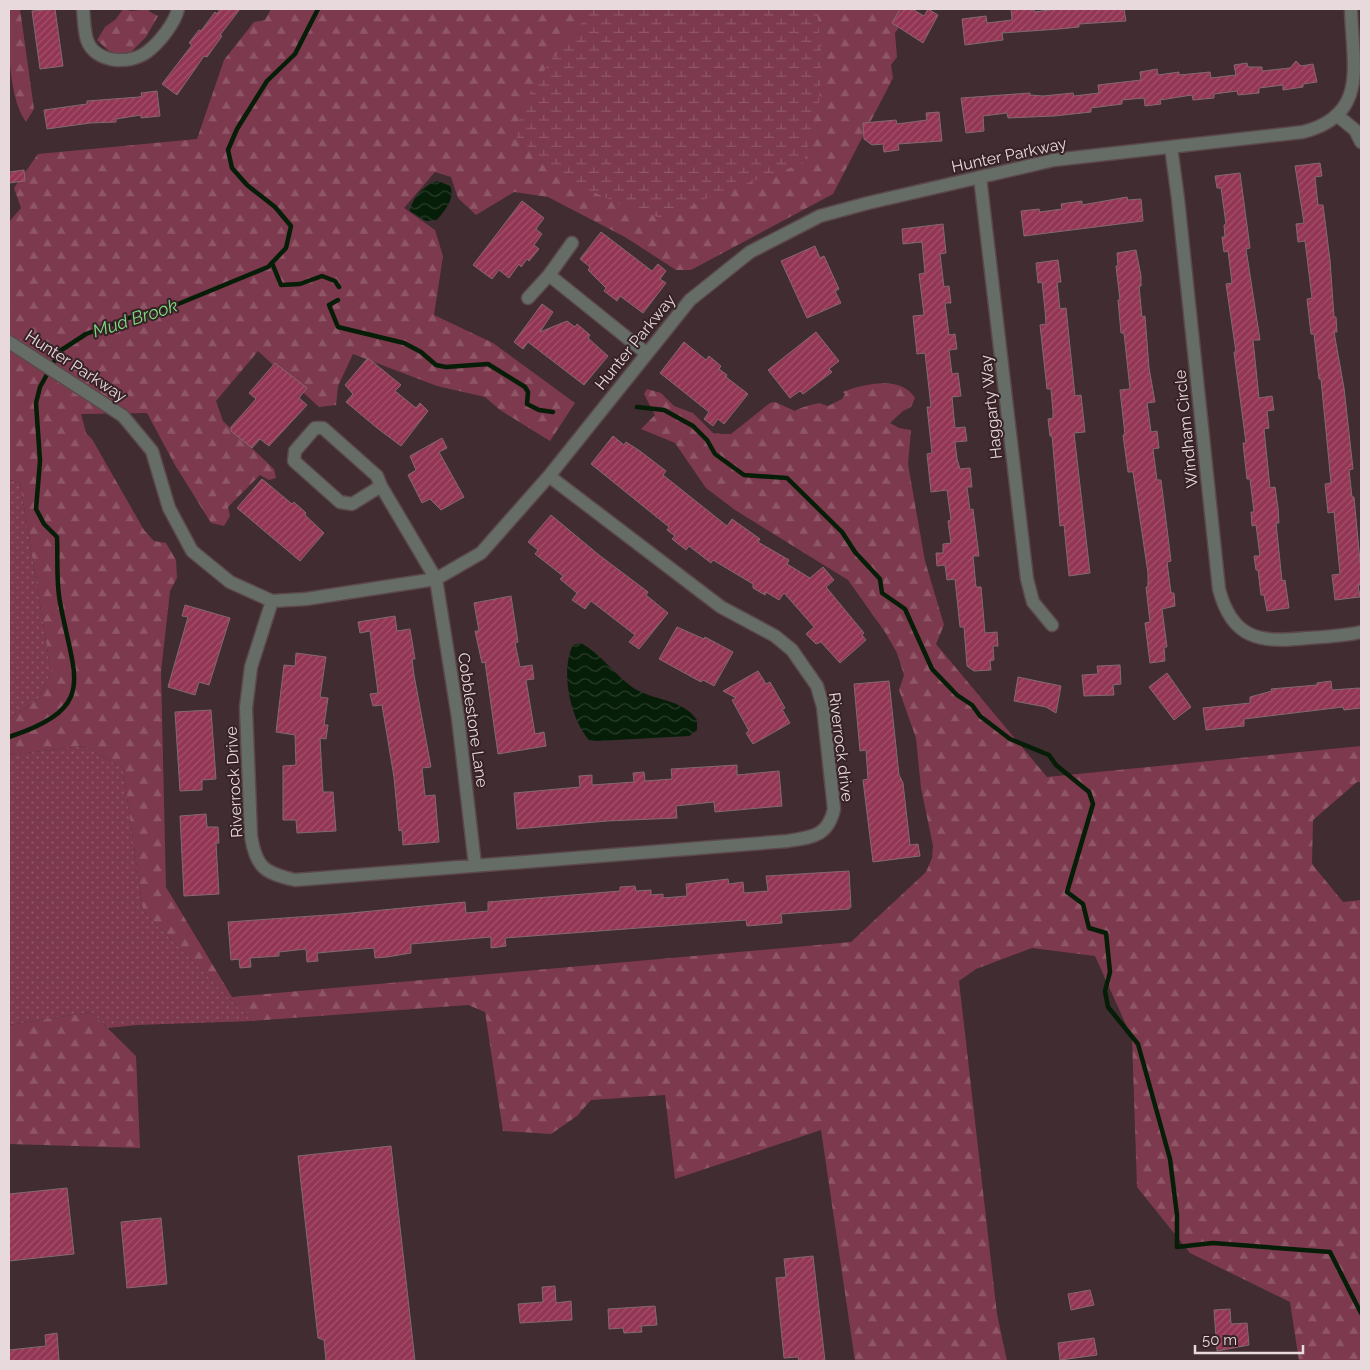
<svg xmlns="http://www.w3.org/2000/svg" width="1370" height="1370" font-family="Raleway,sans-serif">
<style>
.grass{fill:url(#grass-dots)}
.forest{fill:url(#forest-firs)}
.wetland{fill:url(#wetland-marsh)}
.water{fill:url(#water-waves)}
.lines{fill:none;stroke-linecap:round;stroke-linejoin:round}
.stream{stroke:#061d07;stroke-width:4.5}
.building{fill:url(#building-hatch);stroke:#826a6f}
.minor-casing{stroke:#5b484c;stroke-width:15}
.minor{stroke:#666d66;stroke-width:12}
.labels{text-anchor:middle;dominant-baseline:central;stroke-width:4;stroke-linejoin:round;paint-order:stroke}
.street-label{font-size:16px;fill:#e7d9dc;stroke:#362227}
.water-label{font-size:18px;font-style:italic;fill:#7dde7f;stroke:#362227}
</style>
<defs>
<pattern id="grass-dots" width="8" height="8" patternUnits="userSpaceOnUse" patternTransform="scale(1.25)"><rect width="8" height="8" fill="#7d3a4e"/><path d="M2 2h.1M6 6h.1" fill="none" stroke="#8f5667" stroke-width="1.8" stroke-linecap="round"/></pattern>
<pattern id="forest-firs" width="22" height="20" patternUnits="userSpaceOnUse" patternTransform="scale(1.25)"><rect width="22" height="20" fill="#7d3a4e"/><path d="M5 1l3.5 6h-7zM16 11l3.5 6h-7z" fill="#8f5667"/></pattern>
<pattern id="wetland-marsh" width="20" height="14" patternUnits="userSpaceOnUse" patternTransform="scale(1.25)"><rect width="20" height="14" fill="#7d3a4e"/><path d="M1 5h8M5 5V1M11 12h8M15 12V8" fill="none" stroke="#8f5667"/></pattern>
<pattern id="water-waves" width="16" height="10" patternUnits="userSpaceOnUse" patternTransform="scale(1.25)"><rect width="16" height="10" fill="#061d07"/><path d="M0 5q4-4 8 0t8 0" fill="none" stroke="#2a3d2b"/></pattern>
<pattern id="building-hatch" width="6" height="6" patternUnits="userSpaceOnUse" patternTransform="scale(1.25)"><rect width="6" height="6" fill="#933554"/><path d="M-1 1l2-2M0 6l6-6M5 7l2-2" fill="none" stroke="#a2526c"/></pattern>
</defs>
<rect width="100%" height="100%" fill="#402c31"/>
<path class="grass" d="M9,480L20,482L51,672L38,699L9,719Z
M84,746L123,768L143,911L252,1021L137,1025L108,1028L91,1012L9,1025V755Z"/>
<path class="forest" d="M9,9H20L34,109L26,122C7,94 9,42 9,9Z
M123,9L132,11L148,9L150,12L158,16L146,37L131,52L118,54L109,51L97,40L105,27L116,19Z
M271,9H912L895,33L897,57L891,65L893,78L833,194L691,270H676L625,237L548,197L514,192L476,215L458,198L451,177L435,172L404,208L435,230L443,256L434,315L493,343L575,403L550,441L500,410L485,397L437,386L353,354L338,386L336,405L319,407L258,351L216,401L223,421L274,469L276,478L269,480L260,475L228,507L230,516L224,526L211,523L175,465L147,413L81,414L86,433L92,439L144,530L154,541L166,543L176,560L177,578L170,591L161,672L166,887L232,997L851,942L926,872L932,858L933,846L921,788L916,738L899,690L904,675L897,653L885,632L848,580L735,510L706,488L675,443L641,429L655,415L644,394L647,389L661,393L674,406L693,413L713,433L722,434H731L770,403L775,402L795,411C801,407 811,405 819,403L828,406L842,399L845,394L843,392C864,384 901,375 915,398L911,407L903,411L890,423L899,428L911,430L908,464L925,561L944,625L936,644L1047,777L1361,746V782H1357L1313,820L1312,864L1343,902L1361,900V1361H1299L1290,1302L1190,1253L1137,1187L1132,1038L1095,956L1032,948L976,969L959,981L997,1314L1007,1361H855L821,1130L675,1179L665,1095L591,1100L577,1116L551,1134L503,1131L485,1012L468,1005L252,1021L143,911L123,768L84,746L9,755V719L38,699L51,672L20,482L9,480V222L21,208L14,188L38,154L197,139L224,60L254,22L265,20Z
M91,1012L136,1056L140,1148L9,1144V1025Z"/>
<path class="wetland" d="M593,9H817L822,64L819,101L804,163L711,196L664,219L622,205L571,182L514,135L529,95L549,63Z"/>
<path class="water" d="M438,181L450,186C456,198 444,211 437,220L426,221L410,211C412,198 425,184 438,181Z
M581,643C601,654 614,674 632,687C652,701 682,698 697,720V730L689,736L597,741L589,740C570,718 560,671 573,645Z"/>
<g class="lines">
<path class="stream" d="M272,263L281,285L300,284L322,276L335,281L339,287
M338,300L329,305L338,327L404,343L421,352L436,365L446,367L488,364L525,387L528,392L527,404L539,410L553,412
M637,407L664,410L693,426L707,440L715,454L744,475L787,478L842,532L855,552L880,579L882,593L905,609L932,669L957,695L972,705L980,716L1010,739L1049,755L1056,765L1089,792L1093,804L1067,892L1083,904L1089,928L1106,933L1110,972L1105,991L1108,1007L1138,1044L1170,1159L1177,1215V1247L1213,1243L1330,1252L1361,1313
M9,737C99,707 74,679 60,602C56,582 58,558 57,537L44,524L36,509L40,461L36,403L40,387L60,351L86,334L142,313L166,309L268,267L286,248L291,226L275,207L247,185L232,168L228,150L237,129L267,81L295,54L318,9"/>
</g>
<path class="building" d="M55,9L63,66L40,69L32,11Z
M220,9H240L220,35L222,36L207,57L204,56L177,95L162,84L192,45L189,43L199,30L201,31L215,12L217,14Z
M900,9H912L924,16L928,9L938,15L923,43L892,23Z
M1011,9H1034V12L1057,9H1124L1126,21L1079,24V27L1059,29L1002,33L1003,40L965,45L962,19L986,16L987,23L1012,20Z
M1296,61L1301,66L1313,64L1317,82L1303,84V87L1283,90V85L1259,88V93L1238,95L1237,91L1214,94V98L1193,100L1192,95L1160,100L1161,104L1145,106L1144,98L1122,100V104L1091,108V112L1054,116L1008,118L1007,113L983,116L984,131L966,133L961,98L1030,93V95L1043,96L1073,93L1074,96L1099,93L1098,85L1141,80L1140,72L1157,69L1158,75L1179,72V75L1210,72L1211,78L1236,75L1234,65L1247,63L1248,67H1262V71L1290,68Z
M157,91L160,116L141,118V115L116,119V122L90,123L47,129L44,110L87,104V101L139,97L142,96L141,93Z
M939,112L942,141L898,144L899,150L884,152L883,144L872,145L864,139L863,123L896,120L897,124L927,120L926,113Z
M1320,163L1322,176L1315,177L1318,205H1323L1330,260L1334,317H1336L1337,332H1334L1344,388L1353,469L1349,470L1352,497H1354L1361,572V585H1358L1360,597L1335,600L1332,575L1340,574L1334,512L1328,513L1325,484L1331,483L1321,379H1319L1314,334H1311L1307,299L1312,298L1305,241L1298,242L1296,224L1304,223L1295,166Z
M24,170L25,181L9,183V172Z
M1240,173L1250,248L1246,249L1260,340H1253L1259,398L1272,396L1274,410L1267,411L1269,428L1264,429L1270,488L1275,487L1278,508L1279,523H1276L1282,581L1285,580L1289,608L1267,611L1264,595H1261L1258,570H1256L1254,556H1260L1256,525L1252,526L1251,512H1254L1250,479H1247L1243,443H1246L1234,352H1236L1226,284L1232,283L1228,251L1224,252L1222,237H1225L1224,225L1226,224L1221,188H1217L1215,176Z
M1127,197L1128,200L1141,199L1143,221L1024,236L1021,211L1039,209L1040,212L1062,209L1061,204L1082,201V205Z
M522,201L544,218L536,229L542,234L534,245L539,249L529,261L527,259L521,267L519,264L509,278L499,270L492,279L473,265Z
M943,224L946,253L940,254L944,287L949,286L951,303H945L949,335L955,334L957,349L949,350L952,374L958,373L961,396L952,397L955,428L965,427L967,441L955,442L957,459L960,469L970,468L972,487H967L970,510L973,509L979,556H973L976,587H981L985,633L997,632L998,646H993L994,660L990,661L991,670L974,671L967,666L964,627H960L955,579L947,580L945,565L937,566L936,553H943V544L951,543L948,521L951,520L947,490L931,492L927,454L932,453L927,407H931L925,353L917,354L913,316L924,315L919,274L925,273L922,242L903,244L902,229Z
M601,232L652,271L658,264L666,271L660,279L666,283L643,313L620,296L617,301L604,291L606,288L588,270L590,267L580,259Z
M815,246L820,258L824,256L839,289L835,291L841,303L807,318L781,261Z
M1136,250L1141,276V286H1139L1142,317L1145,316L1149,368L1155,402L1147,403L1151,432L1157,431L1159,448L1153,449L1157,480H1161L1171,561L1167,562L1171,593H1174L1175,606L1162,609L1167,647H1164L1165,661L1150,663L1145,623L1150,622L1146,587H1148V573L1133,472H1128L1123,435H1125L1120,390L1130,389L1124,333H1121L1118,300H1120L1116,266H1118L1117,253Z
M1058,260L1061,282H1057L1060,309L1066,308L1075,396L1081,395L1085,432L1074,433L1090,573L1069,576L1064,525L1060,526L1052,436H1050L1048,419L1053,418V412L1051,389H1047L1040,325L1046,324L1045,310L1042,282L1038,283L1036,263Z
M542,304L553,312L540,332L567,321L575,327L577,324L590,335L588,338L608,356L584,385L528,342L523,349L514,342Z
M816,332L839,361L829,369L832,372L803,394L800,391L790,398L768,370Z
M684,342L706,360L709,356L721,366L719,369L727,375L726,377L748,394L724,424L718,419L713,426L704,419L709,412L660,373Z
M368,358L401,385L395,391L416,408L420,403L428,411L401,446L377,428L346,402L353,394L345,385Z
M275,363L307,388L299,398L307,405L269,446L260,439L252,448L231,431V427L256,399L249,393Z
M613,436L624,445L626,442L640,451L666,471L663,475L727,526L732,519L760,539L758,542L789,560L787,564L810,578L823,567L834,580L826,587L864,633L862,635L866,640L840,663L821,642L816,644L806,634L814,627L784,593L779,600L766,592L765,595L753,588V584L713,560L711,563L689,546L686,550L672,539L675,536L667,530L669,527L591,464Z
M442,438L447,448L439,452L464,497L441,510L430,499L422,503L408,475L416,470L410,456Z
M262,479L292,504L294,502L306,513L305,515L324,533L300,561L237,508Z
M551,515L599,555L648,592L646,595L668,613L639,649L629,642L635,635L591,601L585,609L572,600L577,593L560,579L563,576L535,554L538,550L528,542Z
M511,596L518,642L515,643L520,667L532,665L534,679L526,680L535,734L544,732L546,746L498,754L485,662L482,663L475,631H479L474,603Z
M185,605L230,618L209,685L199,682L195,695L168,687L188,617L182,616Z
M395,616L397,631L410,629L415,659H412L414,675L431,767L422,768L425,796L435,795L439,842L403,845L402,830L399,831L394,777L382,705L373,706L370,694L378,693L370,631L360,633L358,622Z
M677,627L704,639L705,637L733,652L714,686L703,680L701,682L659,659Z
M296,653L326,657L320,697L328,698L324,725H328L326,739L320,738L323,792H333L336,831L297,833L296,820H283V766L296,765L295,735L276,732L284,665L295,666Z
M1120,665L1121,684L1113,685L1114,695L1084,696L1082,675L1098,674L1097,666Z
M758,671L766,684L770,682L785,708L782,709L790,723L753,744L746,733L749,731L732,700L736,698L723,691Z
M1167,673L1191,707L1174,720L1149,687Z
M1018,677L1061,686L1056,713L1046,707L1014,701Z
M889,681L899,775L903,783L910,845L918,844L920,856L873,862L863,780L868,779L866,750L860,751L854,684Z
M1331,681L1332,690L1359,688L1361,689V708L1344,710L1343,707L1244,719V726L1206,730L1203,708L1250,703V697L1272,691L1271,689L1317,685V683Z
M211,710L216,779L202,780V790L180,791L175,712Z
M737,765V775L779,771L782,806L715,812L714,802L676,806L677,818L607,821L517,829L514,793L580,787L579,776L592,775V785L634,782L633,773L644,772L645,781L672,779L671,769Z
M206,814L207,827H218L219,843H216L219,894L184,896L180,816Z
M849,871L851,907L849,909L781,914L782,923L747,926L746,920L505,938L506,946L491,948V937L411,944V953L387,957L375,958L374,948L317,953L318,961L307,962L306,949L279,952V956L250,958L251,967L240,968L239,959L231,960L228,922L341,914L465,902L466,913L488,911V902L620,891V887L635,886L636,891L651,890V895L663,894V898L687,896L686,884L728,879L729,884L743,882L744,893L768,891L766,876Z
M391,1146L415,1361H326L324,1340L318,1338L298,1156Z
M67,1188L74,1254L9,1261V1194Z
M161,1218L167,1284L127,1288L121,1222Z
M813,1256L825,1361H799L798,1357L784,1358L776,1278L786,1277L784,1259Z
M555,1286L556,1303L571,1301L572,1320L520,1323L518,1304L543,1302L542,1287Z
M1090,1290L1094,1305L1071,1310L1068,1294Z
M655,1306L657,1325L641,1326L642,1332L624,1333L623,1328L609,1329L608,1309Z
M1230,1309L1231,1324L1247,1323L1249,1345L1217,1351L1214,1310Z
M57,1333L59,1361H9V1350L46,1346L45,1335Z
M1094,1338L1097,1355L1060,1360L1058,1343Z"/>
<g class="lines">
<g class="minor-casing">
<path id="minor" d="M83,9C84,18 84,31 87,40C95,63 129,65 147,52C159,43 175,23 178,9
M1338,116L1355,130L1361,142
M1171,147L1178,199L1219,589C1232,640 1261,643 1307,638C1325,637 1344,636 1361,632
M980,177L1027,579L1033,602L1052,625
M549,275L572,243
M528,298L549,275L646,353
M9,342L123,416L152,451L169,508L192,551L230,582L272,601L306,599L436,579L481,553L549,476L690,300L750,252L820,216L868,203L1054,160L1303,132C1370,115 1352,63 1351,9
M381,486L352,504L340,502L294,461L295,451L315,428H323L377,476L381,486L436,579L458,718L475,865
M272,601L251,667L246,708L251,836C256,868 265,873 295,880L788,841C813,837 828,836 834,809L823,707L817,686L792,650L775,636L721,607L549,476"/>
</g>
<use href="#minor" class="minor"/>
</g>
<g class="labels">
<g class="street-label">
<text transform="translate(1009 155) rotate(-12)">Hunter Parkway</text>
<text transform="translate(635 342) rotate(-51)">Hunter Parkway</text>
<text transform="translate(76 366) rotate(33)">Hunter Parkway</text>
<text transform="translate(991 407) rotate(-96)">Haggarty Way</text>
<text transform="translate(1186 429) rotate(-96)">Windham Circle</text>
<text transform="translate(473 720) rotate(82)">Cobblestone Lane</text>
<text transform="translate(841 747) rotate(83)">Riverrock drive</text>
<text transform="translate(234 782) rotate(-93)">Riverrock Drive</text>
</g>
<g class="water-label">
<text transform="translate(135 318) rotate(-18)">Mud Brook</text>
</g>
</g>
<rect width="1370" height="1370" fill="none" stroke="#e7d9dc" stroke-width="20"/>
<path d="M1195 1345v8h108v-8" fill="none" stroke="#e7d9dc" stroke-width="2.5"/>
<text x="1202" y="1345" font-size="15" fill="#e7d9dc" stroke="#362227" stroke-width="4" paint-order="stroke">50 m</text>
</svg>
